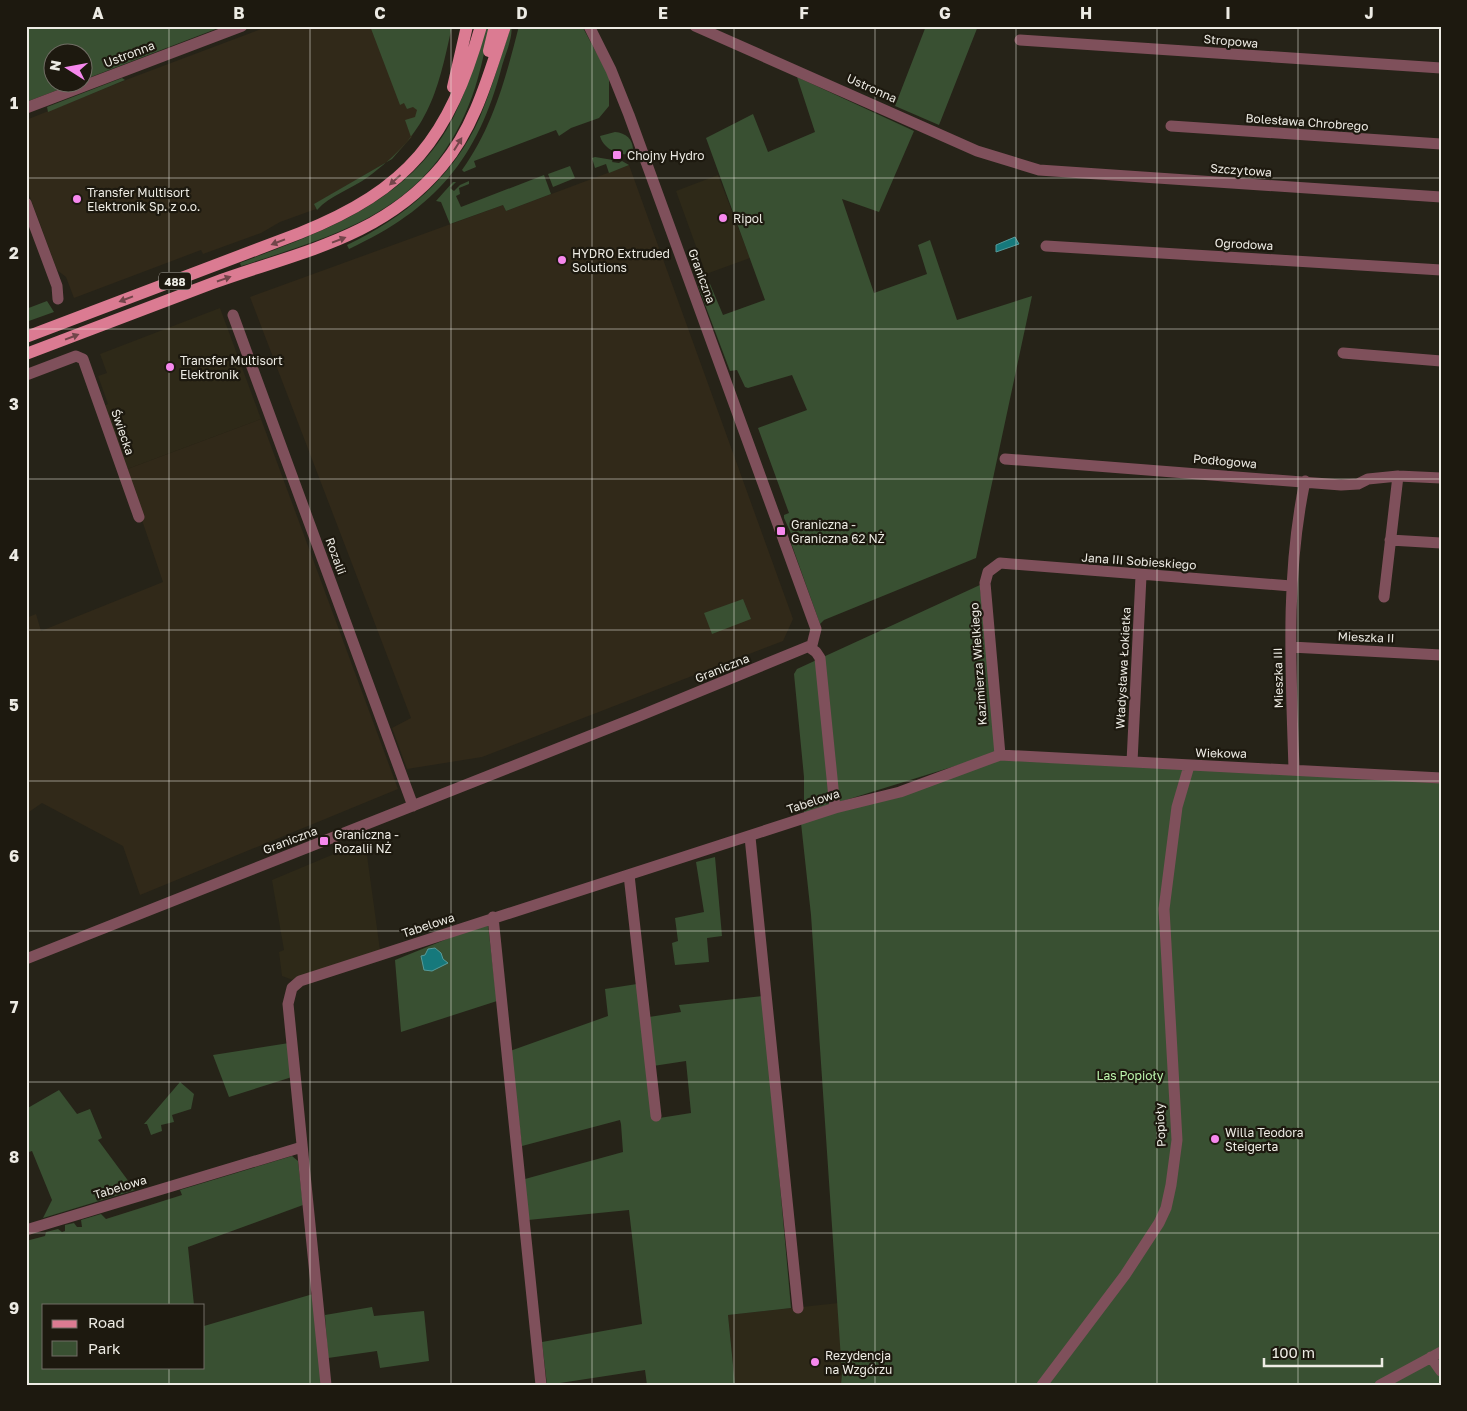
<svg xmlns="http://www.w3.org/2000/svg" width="1467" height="1411" font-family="'Golos Text',sans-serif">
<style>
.built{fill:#2e2918}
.industrial{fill:#312919}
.green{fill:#395032}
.water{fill:#16797c;stroke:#569b9b}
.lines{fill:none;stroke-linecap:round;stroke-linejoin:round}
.minor{stroke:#7f505b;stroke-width:11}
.major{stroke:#db7b92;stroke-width:12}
.oneway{fill:#72454a}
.grid{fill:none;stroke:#edebe4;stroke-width:1;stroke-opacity:0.55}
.poi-dot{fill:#f688ed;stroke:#1d190f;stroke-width:2}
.labels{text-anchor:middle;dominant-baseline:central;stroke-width:4.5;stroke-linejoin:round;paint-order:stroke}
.shield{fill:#1d190f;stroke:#afaca4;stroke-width:1}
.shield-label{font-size:11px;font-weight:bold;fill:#edebe4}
.street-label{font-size:12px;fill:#edebe4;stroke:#1d190f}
.poi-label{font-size:12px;fill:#edebe4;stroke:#1d190f;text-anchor:start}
.park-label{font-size:12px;fill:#bcf5ac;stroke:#1d190f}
.neatline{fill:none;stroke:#edebe4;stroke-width:2}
.grid-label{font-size:16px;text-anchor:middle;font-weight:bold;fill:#edebe4}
</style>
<rect width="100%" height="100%" fill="#262318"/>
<path class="built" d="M718,175L750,258L706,274L676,191Z
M220,308L261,419L125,470L103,406L108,404L98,376L107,373L100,354Z
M365,841L380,950L293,980L282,976L279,952L284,950L272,880Z
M848,1302L858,1385H735L728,1315Z"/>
<path class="industrial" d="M269,26H373L421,102L412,137L392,159L315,204L316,209L280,222L261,233L203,254L201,250L74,298L66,277L57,270L26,186V120L131,78Z
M629,165L793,619L783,641L482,757L407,769L392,728L411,718L250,297L503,205L506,211Z
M261,419L398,789L140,895L123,846L42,803L26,814V618L36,614L41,631L163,582L125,470Z"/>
<path class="green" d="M26,26H216V29L83,80L82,52H52V82L76,83L26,102Z
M370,26H452C437,96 428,133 368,177C352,189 330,195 317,210L314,204L392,159L411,137L405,120L415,117L417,110L413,107L407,109L404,103L400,105Z
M485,26H490C484,53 479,81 468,107C425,212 339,234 241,266L240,263C324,231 411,202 454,116C468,88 476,57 485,26Z
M511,26C514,34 505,56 502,66C478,159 435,209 349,249L347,245C404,218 454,177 480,117C492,88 501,56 511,26Z
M519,26H538L539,28L582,26L609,76V106L599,118L571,128L559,136L556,130L474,161L476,167L464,172L462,170C493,127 506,77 519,26Z
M926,26H978L939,125L895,106Z
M797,77L914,131L879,212L842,199L874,293L927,274L918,245L930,240L957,320L1032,296L976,558L824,620L820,624L790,540L793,538L784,518V515L789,513L758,428L807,410L792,375L748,388L745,387L737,370L730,371L698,286L710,284L723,315L765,300L706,138L753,114L768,152L815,132Z
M122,78L125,80L48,112L47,107Z
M615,132C626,133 633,139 633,150L630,154C618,156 603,148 600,136Z
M595,157L613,160L612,162L619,163L622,161L629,165L609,173L606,164L595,168L592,158Z
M570,166L575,178L553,187L548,174Z
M544,175L551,194L506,211L503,205L450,224L441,202L436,201L453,182H456L450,188L454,191L460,185L469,181V184L459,188L460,194L456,196L461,207Z
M47,301L54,312L26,322V309Z
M980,585L997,753L804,813V777L794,674L797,669Z
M743,599L751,619L712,634L704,613Z
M996,754L1441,773V1385H841L842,1374L811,915L801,823Z
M715,857L722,936L707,938L709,962L675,965L672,943L678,941L675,918L704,912L696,862Z
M484,924L488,925L497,1001L401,1032L395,960Z
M637,984L653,1119L691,1113L686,1061L653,1066L649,1017L681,1012L679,1005L763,996L791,1308L728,1315L735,1385H647L645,1370L547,1385L542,1342L642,1324L629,1210L528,1220L525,1179L623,1152L621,1124L620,1120L522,1146L510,1051L608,1016L605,989Z
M289,1043L292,1077L229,1097L213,1055Z
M180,1082L194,1094L191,1109L172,1115L174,1122L161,1125L162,1131L151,1135L147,1124H144Z
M59,1090L77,1114L90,1109L102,1138L98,1140L135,1190L43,1218L52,1200L32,1151L26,1153V1109Z
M292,1156L298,1161L303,1205L188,1247L194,1305H44V1367H204V1326L313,1294L322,1385H26V1241L45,1236L46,1232L58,1229L62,1232L65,1231V1225L74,1223L77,1227H82L81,1220L101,1214L106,1219L182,1195L180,1190Z
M372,1307L374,1316L424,1311L429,1361L380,1368L377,1351L328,1358L325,1315Z"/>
<path class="water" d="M1015,237L1019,244L996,252V245Z
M435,948L441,953L443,959L448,963L432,971L424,970L421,956L425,955L428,949Z"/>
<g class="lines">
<path class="minor" d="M695,26L977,151L1039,170L1441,197
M1020,40L1441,68
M26,108L242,26
M1171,126L1441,144
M26,203L57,286L58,299
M1046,246L1441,270
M233,315L413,806
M1343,353L1441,361
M26,375L76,356L83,359L139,517
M1005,459L1341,485L1358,484L1368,479L1398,476L1441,478
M1390,540L1441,543
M1384,597L1398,476
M809,647L816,652L820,658L835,808
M1291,647L1441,655
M1000,755L985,583L988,572L1000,563L1291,586
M1132,762L1141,576
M1294,769C1291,673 1285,576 1305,481
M750,837L798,1308
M629,875L656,1116
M493,917L541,1385
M26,959L637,717L812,645L816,629L629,115L611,70L589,26
M26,1230L302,1147
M1431,1357L1441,1371
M326,1385L288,1004L292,988L300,981L835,808L900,792L1000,755L1441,778
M1042,1385L1125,1275L1159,1223L1166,1208L1171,1185L1177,1140L1164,909L1177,807L1189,766
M1380,1385L1441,1352"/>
<path class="major" d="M489,51L495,26
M453,87L467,26
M26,337L300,233C409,189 449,139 481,26
M26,354C89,330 151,306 213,283C298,252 381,239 442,166C475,127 489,74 505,26"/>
</g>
<defs><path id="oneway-solid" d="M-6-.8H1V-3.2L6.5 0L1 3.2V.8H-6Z" transform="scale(1.25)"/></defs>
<g class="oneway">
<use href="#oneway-solid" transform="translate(458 144) rotate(-58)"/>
<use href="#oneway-solid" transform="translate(395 180) rotate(138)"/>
<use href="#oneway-solid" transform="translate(339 240) rotate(-21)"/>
<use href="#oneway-solid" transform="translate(278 242) rotate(159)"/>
<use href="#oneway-solid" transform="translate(224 279) rotate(-19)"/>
<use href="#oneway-solid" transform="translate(126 299) rotate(159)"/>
<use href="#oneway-solid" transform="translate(72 337) rotate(-21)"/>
</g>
<path class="grid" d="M169,26V1305M310,26V1385M451,26V1385M592,26V1385M734,26V1385M875,26V1385M1016,26V1385M1157,26V1385M1298,26V1385M26,178H1441M26,329H1441M26,479H1441M26,630H1441M26,781H1441M26,931H1441M26,1082H1441M26,1233H1441M169,1367V1385"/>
<g class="poi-dot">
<rect x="612" y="150" width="10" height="10" rx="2.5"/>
<circle cx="77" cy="199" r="5"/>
<circle cx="723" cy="218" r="5"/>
<circle cx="562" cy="260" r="5"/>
<circle cx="170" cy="367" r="5"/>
<rect x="776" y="526" width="10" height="10" rx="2.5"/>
<rect x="319" y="836" width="10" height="10" rx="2.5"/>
<circle cx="1215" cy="1139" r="5"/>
<circle cx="815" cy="1362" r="5"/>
</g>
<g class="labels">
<rect class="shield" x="159" y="272.5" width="32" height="17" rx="4"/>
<g class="shield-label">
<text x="175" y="281">488</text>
</g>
<g class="street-label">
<text transform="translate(1231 41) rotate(5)">Stropowa</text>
<text transform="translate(129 54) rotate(-21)">Ustronna</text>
<text transform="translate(872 88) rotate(24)">Ustronna</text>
<text transform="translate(1307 122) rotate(4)">Bolesława Chrobrego</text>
<text transform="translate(1241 170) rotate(4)">Szczytowa</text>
<text transform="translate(1244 244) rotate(3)">Ogrodowa</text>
<text transform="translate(702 276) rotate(70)">Graniczna</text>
<text transform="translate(123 432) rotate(71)">Świecka</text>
<text transform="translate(1225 461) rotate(5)">Podłogowa</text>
<text transform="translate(336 556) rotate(70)">Rozalii</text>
<text transform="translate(1139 561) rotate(4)">Jana III Sobieskiego</text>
<text transform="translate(1366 637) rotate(2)">Mieszka II</text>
<text transform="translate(978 664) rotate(-94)">Kazimierza Wielkiego</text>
<text transform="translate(722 668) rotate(-22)">Graniczna</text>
<text transform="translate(1123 668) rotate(-87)">Władysława Łokietka</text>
<text transform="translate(1278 678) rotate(-91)">Mieszka III</text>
<text transform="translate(1221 753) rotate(1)">Wiekowa</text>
<text transform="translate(813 801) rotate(-18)">Tabelowa</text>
<text transform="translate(290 840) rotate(-21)">Graniczna</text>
<text transform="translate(428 925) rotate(-18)">Tabelowa</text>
<text transform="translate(1160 1125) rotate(-93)">Popioły</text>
<text transform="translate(120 1187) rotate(-17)">Tabelowa</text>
</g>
<g class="poi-label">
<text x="627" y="155">Chojny Hydro</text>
<text x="87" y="192">Transfer Multisort<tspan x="87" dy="14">Elektronik Sp. z o.o.</tspan></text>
<text x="733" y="218">Ripol</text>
<text x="572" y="253">HYDRO Extruded<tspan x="572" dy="14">Solutions</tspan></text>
<text x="180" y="360">Transfer Multisort<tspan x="180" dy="14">Elektronik</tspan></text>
<text x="791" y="524">Graniczna -<tspan x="791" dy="14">Graniczna 62 NŻ</tspan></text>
<text x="334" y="834">Graniczna -<tspan x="334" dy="14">Rozalii NŻ</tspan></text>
<text x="1225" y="1132">Willa Teodora<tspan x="1225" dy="14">Steigerta</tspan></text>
<text x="825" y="1355">Rezydencja<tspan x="825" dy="14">na Wzgórzu</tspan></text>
</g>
<g class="park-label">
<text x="1130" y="1075">Las Popioły</text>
</g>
</g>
<rect width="1467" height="1411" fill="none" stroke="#1d190f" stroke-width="55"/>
<rect x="42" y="1304" width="162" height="65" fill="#1d190f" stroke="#706d64"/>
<rect x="52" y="1320" width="25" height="8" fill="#db7b92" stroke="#706d64"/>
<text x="88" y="1328" font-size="15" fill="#edebe4">Road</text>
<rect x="52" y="1341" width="25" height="15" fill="#395032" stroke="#706d64"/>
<text x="88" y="1354" font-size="15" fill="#edebe4">Park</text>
<g transform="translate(68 68) rotate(281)"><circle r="24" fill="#1d190f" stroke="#706d64"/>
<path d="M0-4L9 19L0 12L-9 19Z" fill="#f688ed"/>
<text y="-8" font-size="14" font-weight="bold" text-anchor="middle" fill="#edebe4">N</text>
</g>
<path d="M1264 1358v8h118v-8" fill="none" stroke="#edebe4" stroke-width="2.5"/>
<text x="1272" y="1358" font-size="15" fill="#edebe4" stroke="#1d190f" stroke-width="4" paint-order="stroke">100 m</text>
<rect x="28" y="28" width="1412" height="1356" class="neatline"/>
<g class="grid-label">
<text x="98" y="19">A</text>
<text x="239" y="19">B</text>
<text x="380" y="19">C</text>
<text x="522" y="19">D</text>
<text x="663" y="19">E</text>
<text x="804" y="19">F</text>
<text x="945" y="19">G</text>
<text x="1086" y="19">H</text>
<text x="1228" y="19">I</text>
<text x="1369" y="19">J</text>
<text x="14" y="109">1</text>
<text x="14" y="259">2</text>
<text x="14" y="410">3</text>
<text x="14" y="561">4</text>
<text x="14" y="711">5</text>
<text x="14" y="862">6</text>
<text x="14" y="1013">7</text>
<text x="14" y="1163">8</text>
<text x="14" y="1314">9</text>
</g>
</svg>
